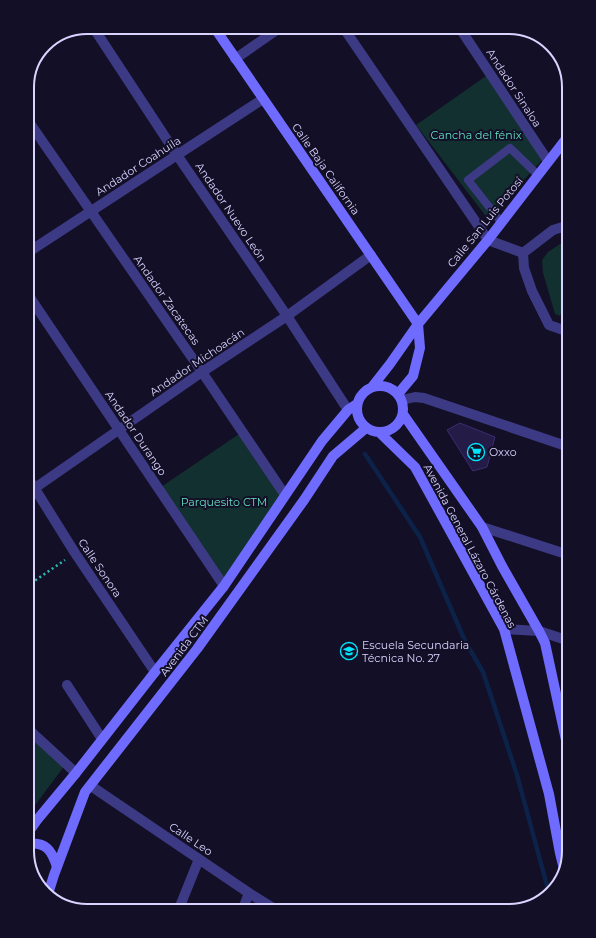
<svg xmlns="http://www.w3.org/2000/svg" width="596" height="938" font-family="Montserrat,sans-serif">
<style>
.green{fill:#12302f}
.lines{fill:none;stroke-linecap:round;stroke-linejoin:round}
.stream{stroke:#0c2248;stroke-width:4.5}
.building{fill:#241b47;stroke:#3b2d73}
.path{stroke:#2fb8b0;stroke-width:2.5;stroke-dasharray:2 3;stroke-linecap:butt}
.service{stroke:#3d3a85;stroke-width:8}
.minor{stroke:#3d3a85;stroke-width:10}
.secondary{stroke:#6f6bff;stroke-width:10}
.labels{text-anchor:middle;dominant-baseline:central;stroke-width:4;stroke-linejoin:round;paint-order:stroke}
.street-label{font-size:11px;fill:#d9d4ff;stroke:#130f26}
.park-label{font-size:11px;fill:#5fe0c0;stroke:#130f26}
.poi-label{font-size:11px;fill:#d9d4ff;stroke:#130f26;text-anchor:start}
.rim{fill:none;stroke:#d9d4ff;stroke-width:2}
</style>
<rect width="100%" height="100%" fill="#130f26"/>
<path class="green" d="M486,76L542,160L488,219L416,125Z
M569,238V289L560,316L555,314L543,273L542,260L548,252Z
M242,432L285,495L224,586L158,489Z
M27,732L65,765L27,816Z"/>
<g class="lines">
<path class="stream" d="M365,454L420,537L465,641L483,672L517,775L549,893"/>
</g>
<path class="building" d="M460,423L495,437L487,467L473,471L447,430Z"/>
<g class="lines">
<path class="path" d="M27,586L65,560"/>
<path class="service" d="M501,222L468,180L510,148L538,175"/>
<path class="minor" d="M93,27L177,155L287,316L348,410
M343,27L488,240L523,253
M459,27L548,161
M235,59L281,27
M27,119L202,372L285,495
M27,253L263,99
M523,253L524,268L532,291L549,325L569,332
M523,253L553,230L569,225
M27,293L224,586
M402,400L415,397L424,398L569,447
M27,476L75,553L155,672
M35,488L202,372L287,316L371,255
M482,527L569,555
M504,629L539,631L569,641
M67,685L102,739
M27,728L76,773
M91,786L249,893L278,911
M178,911L199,859
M242,911L249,893"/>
<path class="secondary" d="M214,27L418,324L420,348L413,376L398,394
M357 409a23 23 0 1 1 46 0a23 23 0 1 1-46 0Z
M372,387L390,364L418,324L488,240L569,135
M403,414L482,527L502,566L539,631L545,643L569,754
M380,433L415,467L504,629L549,794L560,853L564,869
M27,834L37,820L76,773L155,672L224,586L322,441L348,410L357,404
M27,844C46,841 52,851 57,867
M48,894L54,875L85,792L197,649L304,500L333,456L366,428"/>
</g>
<defs>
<g id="supermarket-ring" transform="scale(0.9)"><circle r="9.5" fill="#130f26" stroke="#00e5ff" stroke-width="1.5"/><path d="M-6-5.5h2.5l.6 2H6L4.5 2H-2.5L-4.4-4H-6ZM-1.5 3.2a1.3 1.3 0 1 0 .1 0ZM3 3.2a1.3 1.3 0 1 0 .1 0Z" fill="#00e5ff"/></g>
<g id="school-ring" transform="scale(0.9)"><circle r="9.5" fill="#130f26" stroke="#00e5ff" stroke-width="1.5"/><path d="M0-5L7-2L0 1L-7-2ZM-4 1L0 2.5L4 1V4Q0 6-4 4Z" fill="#00e5ff"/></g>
</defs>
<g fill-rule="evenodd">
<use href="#supermarket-ring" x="476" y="452"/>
<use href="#school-ring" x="349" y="651"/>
</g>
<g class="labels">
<g class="street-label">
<text transform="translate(514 88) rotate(57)">Andador Sinaloa</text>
<text transform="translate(138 166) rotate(-33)">Andador Coahuila</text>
<text transform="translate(326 169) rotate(55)">Calle Baja California</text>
<text transform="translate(231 212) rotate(56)">Andador Nuevo León</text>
<text transform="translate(485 222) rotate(-51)">Calle San Luis Potosí</text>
<text transform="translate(167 300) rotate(55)">Andador Zacatecas</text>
<text transform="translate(197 362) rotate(-34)">Andador Michoacán</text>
<text transform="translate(136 433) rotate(56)">Andador Durango</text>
<text transform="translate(470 546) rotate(62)">Avenida General Lázaro Cárdenas</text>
<text transform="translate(100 568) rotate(56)">Calle Sonora</text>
<text transform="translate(184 646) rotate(-53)">Avenida CTM</text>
<text transform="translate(191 839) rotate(34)">Calle Leo</text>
</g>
<g class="park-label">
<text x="476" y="135">Cancha del fénix</text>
<text x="224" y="502">Parquesito CTM</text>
</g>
<g class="poi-label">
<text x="489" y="452">Oxxo</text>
<text x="362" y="645">Escuela Secundaria<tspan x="362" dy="13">Técnica No. 27</tspan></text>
</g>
</g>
<path d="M0 0H596V938H0ZM87 34H509A53 53 0 0 1 562 87V851A53 53 0 0 1 509 904H87A53 53 0 0 1 34 851V87A53 53 0 0 1 87 34Z" fill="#130f26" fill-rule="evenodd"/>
<path class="rim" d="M87 34H509A53 53 0 0 1 562 87V851A53 53 0 0 1 509 904H87A53 53 0 0 1 34 851V87A53 53 0 0 1 87 34Z"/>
</svg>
